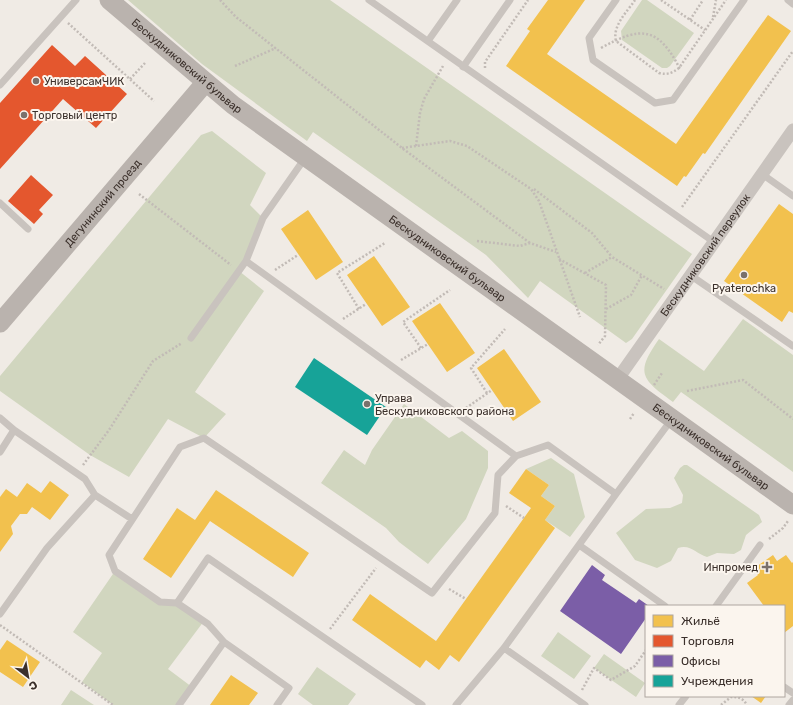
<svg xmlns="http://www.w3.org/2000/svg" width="793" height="705" font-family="Rubik,sans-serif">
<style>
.green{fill:#d1d6bf}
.homes{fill:#f2c14e}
.shops{fill:#e4572e}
.offices{fill:#7b5ea7}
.public{fill:#17a398}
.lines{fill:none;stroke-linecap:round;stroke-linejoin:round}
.path{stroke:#c2bbb6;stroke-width:2.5;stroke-dasharray:2 2;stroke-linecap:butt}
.lane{stroke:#c9c3be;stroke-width:7}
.street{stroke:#c9c3be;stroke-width:13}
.secondary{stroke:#bab3ae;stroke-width:19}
.poi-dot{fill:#7a716c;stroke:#fbf5ee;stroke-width:1.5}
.labels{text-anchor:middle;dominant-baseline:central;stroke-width:4;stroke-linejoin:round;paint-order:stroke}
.street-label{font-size:11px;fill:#3b302b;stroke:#fbf5ee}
.poi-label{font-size:11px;fill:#3b302b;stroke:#fbf5ee;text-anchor:start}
</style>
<rect width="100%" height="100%" fill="#f0ebe5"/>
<path class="green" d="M128,0H330L692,254L632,339L626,343L540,281L528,298L486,255L313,132L307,141L202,64Z
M642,0H647L694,33L670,66L667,68H662L622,40L621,31Z
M212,131L266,173L250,205L263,218L239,271L264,291L195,392L226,414L204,438L168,419L129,477L90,455L0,391V376L201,135Z
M743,319L793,355V472L681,392L673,402C641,379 635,373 659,339L704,371Z
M404,404L449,438L462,431L488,451V468L466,519L428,564L399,542L386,528L321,483L344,450L365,465L372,450Z
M551,458L574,474L585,517L570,537L545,520L555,506L541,496L549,485L526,469Z
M684,465H687L759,515L762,522L746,535L741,550L734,554L717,553L707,557C696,554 691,544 678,548L671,561L657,568L635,560L616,533L646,509L670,508L682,503L683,495L674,478L680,468Z
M115,571L160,602L177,603L204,621L168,669L192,687L179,705H113L82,682L102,653L73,632Z
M558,632L591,656L574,679L541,656Z
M604,654L645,683L636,697L594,668Z
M317,667L356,694L348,705H313L298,694Z
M71,690L94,705H61Z"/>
<path class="homes" d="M548,0H585L547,54L676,144L768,15L791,31L705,154L703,153L686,177L684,176L677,186L506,66L530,31L527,29Z
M779,204L793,214V313L789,311L782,322L724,281Z
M308,210L343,262L316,280L281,229Z
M374,256L410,307L382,326L347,275Z
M440,303L475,353L447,372L412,321Z
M504,349L541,402L513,421L477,368Z
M526,469L549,485L541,496L555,506L545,520L555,528L459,662L450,655L439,670L426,660L420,668L352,620L370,594L436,641L531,508L509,493Z
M50,481L69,495L50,520L32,507L27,514H20L11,526L13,534L0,552V497L6,489L17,497L27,483L41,493Z
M216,490L309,553L293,577L210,521L171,578L143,559L177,508L195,520Z
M773,555L777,561L786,555L792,563L793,562V626L784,633V606H764L747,583L758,575L753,569Z
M7,640L40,662L23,687L0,672V650Z
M231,675L258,693L249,705H210Z
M751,696H766L761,703Z"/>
<path class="shops" d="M52,45L75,66L85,56L127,94L96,128L63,99L0,169V103Z
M31,175L53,195L39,210L43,214L34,224L8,201Z"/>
<path class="offices" d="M592,565L605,575L602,580L636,603L639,599L649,606H646V618L621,654L560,611Z"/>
<path class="public" d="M314,358L386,407L367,435L295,387Z"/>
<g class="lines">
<path class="path" d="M220,0L236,17L402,148L530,243
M635,0C627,12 612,26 616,41L659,73C668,75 672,73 679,68L726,0
M661,0L705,30
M713,17L716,0
M690,20L703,0
M68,23L154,101
M601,48C641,26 658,26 680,69
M235,66L276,48
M485,68V62L528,0
M130,79L145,63
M416,146L420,113L424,99L443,66
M402,148L450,141L467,146L531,189L539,201L580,317
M534,189L592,233L612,257
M139,194L231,265
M682,207L793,51
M477,241L520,246L530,243L556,252
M559,259L606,285L605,336L598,345
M275,270L298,255
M585,273L612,257L664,289
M359,309L337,273L385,243
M606,309L631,295L642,275
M343,319L366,304
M421,348L403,322L450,290
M401,360L428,344
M654,385L662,373
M687,391L743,380L793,419
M487,393L471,368L505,329
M466,408L492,390
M630,419L634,413
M83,465L109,430L153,361L182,343
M506,506L524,518
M769,539L783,528L788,521
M449,589L466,599
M0,625L113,705
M330,629L376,568
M582,690L594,668L611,680L635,666L646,650
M721,705L731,697C739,697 743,698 747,705"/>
<path class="lane" d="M369,0L714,242
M616,0L589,38L593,60L655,103L673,100L744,0
M788,0L793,4
M428,41L457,0
M463,67L510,0
M0,85L76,0
M762,174L793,196
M0,203L28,229
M246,261L516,456
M690,275L793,346
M191,338L246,261L263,218L305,158
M0,418L14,430L85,479L95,495L132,519
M0,452L14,430
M579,545L665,606
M177,603L208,558L422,705
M716,606L760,545
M0,614L47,548L95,495
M504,648L585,705
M784,687L793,693
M179,705L224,642
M277,705L289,688L224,642L208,624L177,603L160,602L115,571L109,555L180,447L204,438L432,593L495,513L498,475L516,456L548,445L616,494L672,419
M456,705L504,648L616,494
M679,705L686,696
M789,705L793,700"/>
<path class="street" id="s1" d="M617,380L793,130"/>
<g class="secondary">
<path id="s2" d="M109,0L233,105L793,505"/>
<path id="s3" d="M0,323L205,83"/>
</g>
</g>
<g class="poi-dot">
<circle cx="36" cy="81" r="4"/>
<circle cx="24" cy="115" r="4"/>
<circle cx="744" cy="275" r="4"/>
<circle cx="367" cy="404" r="4"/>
<path d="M765 561h4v4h4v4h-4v4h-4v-4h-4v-4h4z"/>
</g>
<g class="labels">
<g class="street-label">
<text stroke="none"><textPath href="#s2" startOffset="102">Бескудниковский бульвар</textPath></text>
<text stroke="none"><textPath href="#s3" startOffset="158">Дегунинский проезд</textPath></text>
<text stroke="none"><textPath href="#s1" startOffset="153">Бескудниковский переулок</textPath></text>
<text stroke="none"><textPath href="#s2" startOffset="426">Бескудниковский бульвар</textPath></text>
<text stroke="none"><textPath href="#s2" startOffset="750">Бескудниковский бульвар</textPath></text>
</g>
<g class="poi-label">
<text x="44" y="81">УниверсамЧИК</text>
<text x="32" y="115">Торговый центр</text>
<text x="744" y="288" text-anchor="middle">Pyaterochka</text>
<text x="375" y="398">Управа<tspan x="375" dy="13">Бескудниковского района</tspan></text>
<text x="758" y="567" text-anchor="end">Инпромед</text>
</g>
</g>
<rect x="645" y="605" width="140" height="92" fill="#fbf5ee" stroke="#aea6a0"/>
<rect x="653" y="615" width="20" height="12" fill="#f2c14e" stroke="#aea6a0"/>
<text x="681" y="625" font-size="12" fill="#3b302b">Жильё</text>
<rect x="653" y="635" width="20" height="12" fill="#e4572e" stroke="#aea6a0"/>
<text x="681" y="645" font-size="12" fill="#3b302b">Торговля</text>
<rect x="653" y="655" width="20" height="12" fill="#7b5ea7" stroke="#aea6a0"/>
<text x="681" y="665" font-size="12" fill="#3b302b">Офисы</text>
<rect x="653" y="675" width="20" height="12" fill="#17a398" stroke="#aea6a0"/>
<text x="681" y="685" font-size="12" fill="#3b302b">Учреждения</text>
<g transform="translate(28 677) rotate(149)" stroke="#fbf5ee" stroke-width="3" paint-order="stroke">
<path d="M0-3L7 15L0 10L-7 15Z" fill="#3b302b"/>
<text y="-6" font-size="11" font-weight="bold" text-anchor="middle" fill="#3b302b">С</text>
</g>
</svg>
